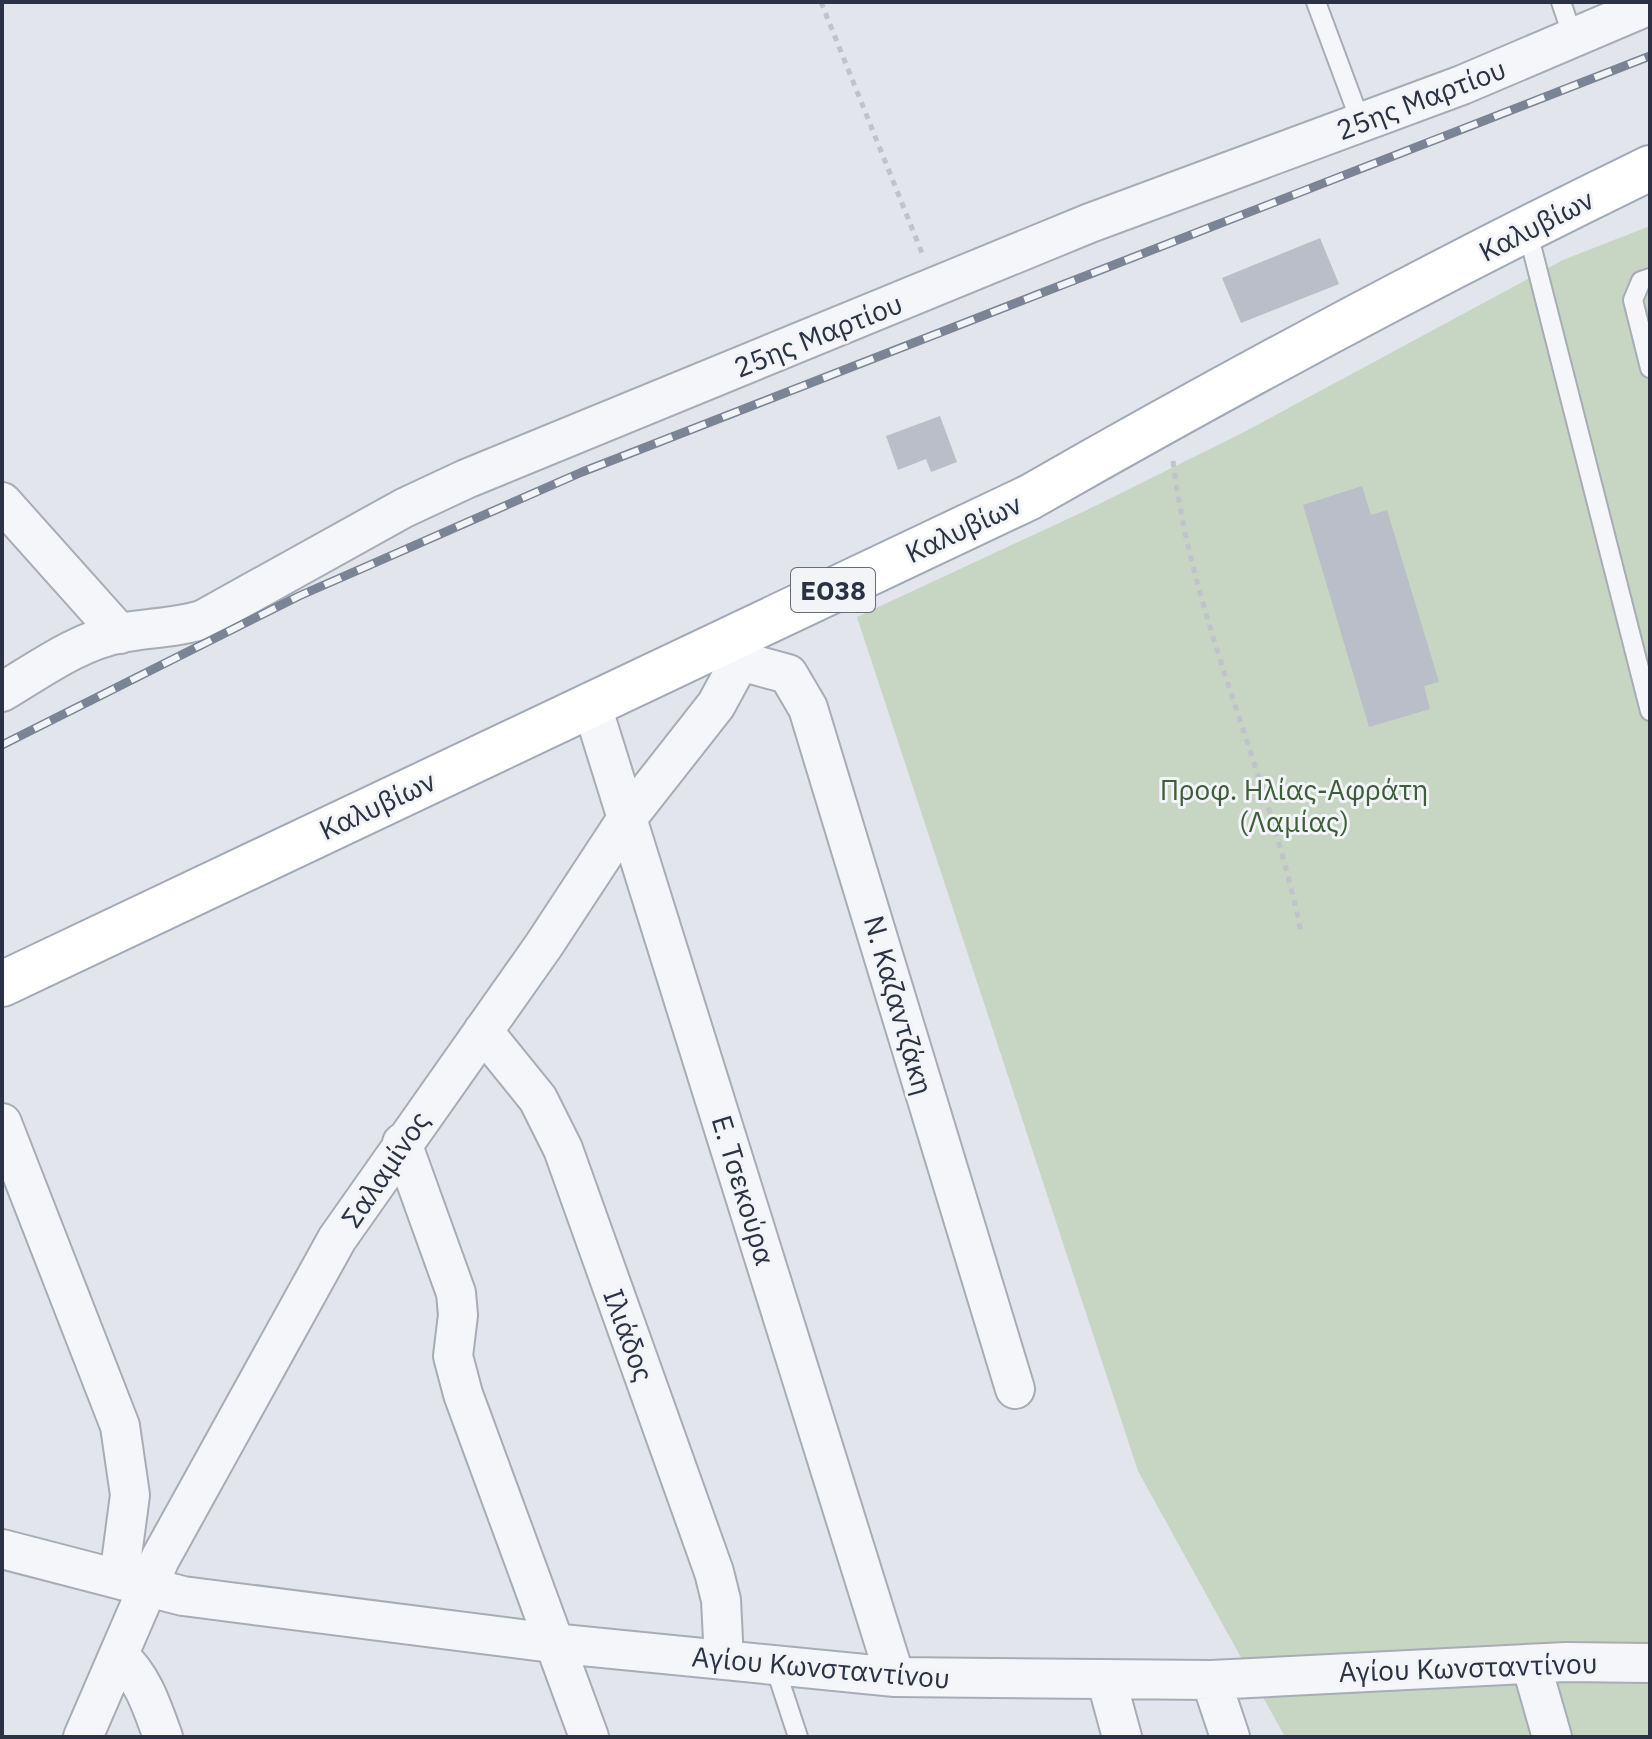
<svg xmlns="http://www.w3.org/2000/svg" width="1652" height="1739" font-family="'IBM Plex Sans',sans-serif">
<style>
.green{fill:#c7d5c3}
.building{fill:#b9bec8}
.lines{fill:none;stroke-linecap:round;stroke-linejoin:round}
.service-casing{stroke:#a7acb5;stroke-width:22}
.minor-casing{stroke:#a7acb5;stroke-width:42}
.primary-casing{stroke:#a1a9b7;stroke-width:48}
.path{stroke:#c0c3ca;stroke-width:5;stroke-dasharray:6 6;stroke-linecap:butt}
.service{stroke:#f5f6f9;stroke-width:18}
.minor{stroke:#f5f6f9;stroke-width:38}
.primary{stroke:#fff;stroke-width:44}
.rail-casing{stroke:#7b8495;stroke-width:9}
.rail{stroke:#f2f4f8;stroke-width:6;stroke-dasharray:18;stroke-linecap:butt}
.labels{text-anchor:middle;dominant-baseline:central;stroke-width:6;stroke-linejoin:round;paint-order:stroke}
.shield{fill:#f2f4f8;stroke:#666c79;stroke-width:2}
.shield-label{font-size:26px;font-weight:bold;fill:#2a3243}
.street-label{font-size:28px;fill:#2a3243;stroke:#f2f4f8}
.park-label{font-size:28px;fill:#3d5f37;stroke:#f2f4f8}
</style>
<rect width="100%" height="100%" fill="#e2e5eb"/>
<path class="green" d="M1650,226V1737H1285L1138,1471L857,617L1089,509L1246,431L1563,260Z"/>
<path class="building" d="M1320,238L1339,284L1241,323L1222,278Z
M940,416L957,462L931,472L926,459L898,470L886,436Z
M1362,486L1371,515L1387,510L1439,682L1424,686L1430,709L1369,727L1303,505Z"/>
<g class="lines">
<g class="service-casing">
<path id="service" d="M1316,2L1361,123
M1561,2L1573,37
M1527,229L1650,711
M1650,278L1641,281L1633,300L1650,368
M775,1667L798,1737"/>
</g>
<g class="minor-casing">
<path id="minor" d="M2,502L120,634
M740,661L788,674L808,708L1015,1389
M2,692C39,670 78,641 121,633C148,628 174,628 202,620L404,508L466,479L1090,223L1462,85L1650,5
M591,703L895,1677
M483,1031L538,1099L563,1149L714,1572L721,1600L724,1660
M2,1123L120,1426L130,1495L119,1578
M402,1143L456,1293L458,1315L453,1356L463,1394L589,1737
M2,1549L183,1596L552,1643L895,1677L1211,1680L1566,1662L1650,1663
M119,1656C143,1677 152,1707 163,1737
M1531,1664L1552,1737
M1211,1680L1230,1737
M1107,1682L1122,1737
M83,1737L160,1559L337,1239L544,945L628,817L716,705L740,661L730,639"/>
</g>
<g class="primary-casing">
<path id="primary" d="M2,984L1030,497C1233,381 1440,270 1650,168"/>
</g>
<path class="path" d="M821,2L922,253
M1173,461C1193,626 1269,770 1301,933"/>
<use href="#service" class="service"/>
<use href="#minor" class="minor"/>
<use href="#primary" class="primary"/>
<g class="rail-casing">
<path id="rail" d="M2,745L299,596L582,472L1650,56"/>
</g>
<use href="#rail" class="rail"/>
</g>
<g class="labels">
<rect class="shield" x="791" y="568" width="84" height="44" rx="6"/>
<g class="shield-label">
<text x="833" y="590">ΕΟ38</text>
</g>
<g class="street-label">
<text transform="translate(1421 99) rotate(-21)">25ης Μαρτίου</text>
<text transform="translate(1536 225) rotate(-27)">Καλυβίων</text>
<text transform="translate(818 335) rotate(-22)">25ης Μαρτίου</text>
<text transform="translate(963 528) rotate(-25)">Καλυβίων</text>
<text transform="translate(377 805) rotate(-25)">Καλυβίων</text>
<text transform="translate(899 1005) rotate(74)">Ν. Καζαντζάκη</text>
<text transform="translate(385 1169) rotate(-56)">Σαλαμίνος</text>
<text transform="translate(744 1190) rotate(73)">Ε. Τσεκούρα</text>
<text transform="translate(629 1335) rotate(70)">Ιλιάδος</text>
<text transform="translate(821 1667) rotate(5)">Αγίου Κωνσταντίνου</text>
<text transform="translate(1468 1667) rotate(-2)">Αγίου Κωνσταντίνου</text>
</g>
<g class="park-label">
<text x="1294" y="789">Προφ. Ηλίας-Αφράτη<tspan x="1294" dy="32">(Λαμίας)</tspan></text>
</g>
</g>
<rect width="1652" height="1739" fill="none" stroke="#2a3243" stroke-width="8"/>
</svg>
